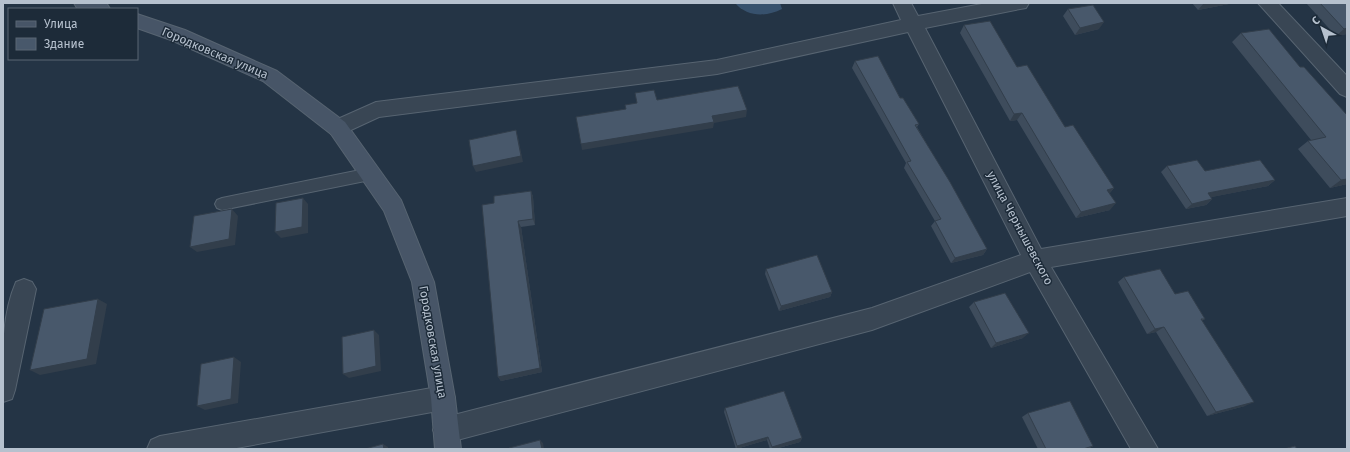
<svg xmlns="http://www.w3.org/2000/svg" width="1350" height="452" font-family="'Fira Sans',sans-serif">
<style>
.water{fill:#37516d}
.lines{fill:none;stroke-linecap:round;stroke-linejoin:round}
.service-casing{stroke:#576471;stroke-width:2}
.minor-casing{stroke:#576471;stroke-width:2}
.secondary-casing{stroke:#576471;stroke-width:2}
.service{fill:#394654;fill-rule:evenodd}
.minor{fill:#394654;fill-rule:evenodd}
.secondary{fill:#475567;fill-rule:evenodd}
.wall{fill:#3e4c5c}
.shaded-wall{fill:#323e4b}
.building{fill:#48586b;stroke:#323e4b}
.labels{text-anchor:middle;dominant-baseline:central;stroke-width:3;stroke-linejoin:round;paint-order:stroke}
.street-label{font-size:12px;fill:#b6c1ce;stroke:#1d2b39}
</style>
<rect width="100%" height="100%" fill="#243445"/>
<path class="water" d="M735,3H780L782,9C766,17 747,17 735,3Z"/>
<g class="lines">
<g class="service-casing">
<path id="service" d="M370,168L375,170L377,174L375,178L370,180L222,210L217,208L215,204L217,200L222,198Z"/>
</g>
<g class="minor-casing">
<path id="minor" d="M893,3H911L918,16L987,3H1029L1026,8L1020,9L925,28L1041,249L1347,198V216L1051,267L1158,449H1131L1030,272L872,330L446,443L437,439L433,430L437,421L446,417L872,308L1021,255L908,32L717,74L379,117L338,136L331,134L328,128L331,122L376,102L717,60L901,20Z
M1258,3H1278L1347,76V97L1340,94Z
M24,279L32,282L36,289L15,390L12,399L3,402C3,362 0,319 16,282Z
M443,386L452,389L455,398L452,407L443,410L231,449H147L151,440L160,436Z"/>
</g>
<g class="secondary-casing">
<path id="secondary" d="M74,3H103L107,4L110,9H81L77,8Z
M137,14L185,30L277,71L345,122L401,200L434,282L455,398L461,449H435L431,398L412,282L384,211L331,134L263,81L171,40L137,28Z"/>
</g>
<use href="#service" class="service"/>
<use href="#minor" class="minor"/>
<use href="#secondary" class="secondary"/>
</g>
<path class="wall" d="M1192,3H1230L1229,4L1198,10Z
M1306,3H1347V34L1336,36Z
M1068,9L1099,29L1075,35L1063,16Z
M964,25L1017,67L1114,188L1109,194L1110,210L1076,218L1017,120L1010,121L960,33Z
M1241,33L1300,67L1347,184L1330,188L1298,149L1308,141L1311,140L1232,42Z
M855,61L900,98L919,124L917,127L987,249L983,255L951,263L931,226L935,221L904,168L906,163L852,68Z
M1167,166L1205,171L1275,180L1268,186L1211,197L1212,199L1206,205L1186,209L1161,172Z
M531,191L533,197L535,225L521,227L542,372L501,381L498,377L494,203Z
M766,269L832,292L830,297L779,311L765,274Z
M1124,277L1175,294L1205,319L1201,321L1245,406L1207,416L1156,332L1147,334L1118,282Z
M974,302L1023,338L991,348L969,307Z
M725,408L802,438L800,442L775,449H770L767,440L736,449L724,412Z
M1028,413L1093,446L1088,449H1038L1022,417Z"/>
<path class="shaded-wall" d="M1204,3H1230L1229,4L1198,10Z
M1104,22L1099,29L1075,35L1080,28Z
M1347,28V34L1336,36L1344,29Z
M747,110L746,117L714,123L713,128L582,150L581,144L712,116Z
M1022,113L1017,120L1010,121L1014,114Z
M516,130L518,137L523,162L476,172L473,166Z
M1347,179V184L1330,188L1341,180Z
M1275,180L1268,186L1202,199L1208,193Z
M1114,188L1108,195L1107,190Z
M531,191L533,197L535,225L533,219Z
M303,198L308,204V233L281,238L275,232Z
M1212,199L1206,205L1186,209L1192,204Z
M1116,203L1110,210L1076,218L1081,212Z
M232,209L238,216L235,245L197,252L190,247Z
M518,221L521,227L542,372L501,381L498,377Z
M987,249L983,255L951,263L955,258Z
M832,292L830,297L779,311L781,306Z
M98,299L107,304L96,364L40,375L30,370Z
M1164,327L1156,332L1147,334L1155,329Z
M374,330L379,335L381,371L349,378L343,374Z
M1029,333L1023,338L991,348L996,343Z
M234,357L241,362L238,403L205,410L197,406Z
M1254,402L1245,406L1207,416L1216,412Z
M768,437L767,440L736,449L737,446Z
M802,438L800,442L775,449H771L772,447Z
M540,440L543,443L544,449H542Z
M383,444L388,447V449H384Z"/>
<path class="building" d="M1320,3H1347V28L1344,29Z
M1093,5L1104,22L1080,28L1068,9Z
M990,21L1017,67L1027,65L1065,127L1073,125L1114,188L1107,190L1116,203L1081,212L1022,113L1014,114L964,25Z
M1269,29L1300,67H1304L1347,115V179L1341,180L1308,141L1326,137L1241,33Z
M878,56L900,98H903L919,124L915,125L950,182L987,249L955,258L935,221L941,219L907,162L911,161L855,61Z
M738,86L747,110L712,116L714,122L581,144L576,117L626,109L625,105L637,103L635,93L654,90L657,100Z
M516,130L521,156L473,166L469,140Z
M1197,160L1205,171L1260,160L1275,180L1208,193L1212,199L1192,204L1167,166Z
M531,191L533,219L518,221L540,368L498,377L482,205L494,203V196Z
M303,198L302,227L275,232L276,203Z
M232,209L229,239L190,247L194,216Z
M817,255L832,292L781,306L766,269Z
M1160,269L1175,294L1188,291L1205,319H1201L1254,402L1216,412L1164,327L1155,329L1124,277Z
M1005,293L1029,333L996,343L974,302Z
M98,299L87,359L30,370L44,309Z
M374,330L376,366L343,374L342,337Z
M234,357L231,399L197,406L201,364Z
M784,391L802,438L772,447L768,437L737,446L725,408Z
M1070,401L1093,446L1083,449H1046L1028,413Z
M540,440L542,449H509V448Z
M383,444L384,449H365Z
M1295,446L1297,449H1284Z"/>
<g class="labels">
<g class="street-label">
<text transform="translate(215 53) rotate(23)">Городковская улица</text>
<text transform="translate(1020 228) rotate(62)">улица Чернышевского</text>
<text transform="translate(433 342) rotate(80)">Городковская улица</text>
</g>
</g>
<rect width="1350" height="452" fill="none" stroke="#b6c1ce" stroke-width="8"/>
<rect x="8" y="8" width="130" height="52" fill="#1d2b39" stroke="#5a6775"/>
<rect x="16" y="21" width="20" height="6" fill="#475567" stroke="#5a6775"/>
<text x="44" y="28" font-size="12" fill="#b6c1ce">Улица</text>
<rect x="16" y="38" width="20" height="12" fill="#48586b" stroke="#5a6775"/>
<text x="44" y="48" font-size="12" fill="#b6c1ce">Здание</text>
<g transform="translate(1322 28) rotate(320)" stroke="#1d2b39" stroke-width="3" paint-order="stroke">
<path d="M0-3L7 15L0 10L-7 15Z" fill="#b6c1ce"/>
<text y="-6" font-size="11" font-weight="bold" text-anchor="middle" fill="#b6c1ce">С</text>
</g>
</svg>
